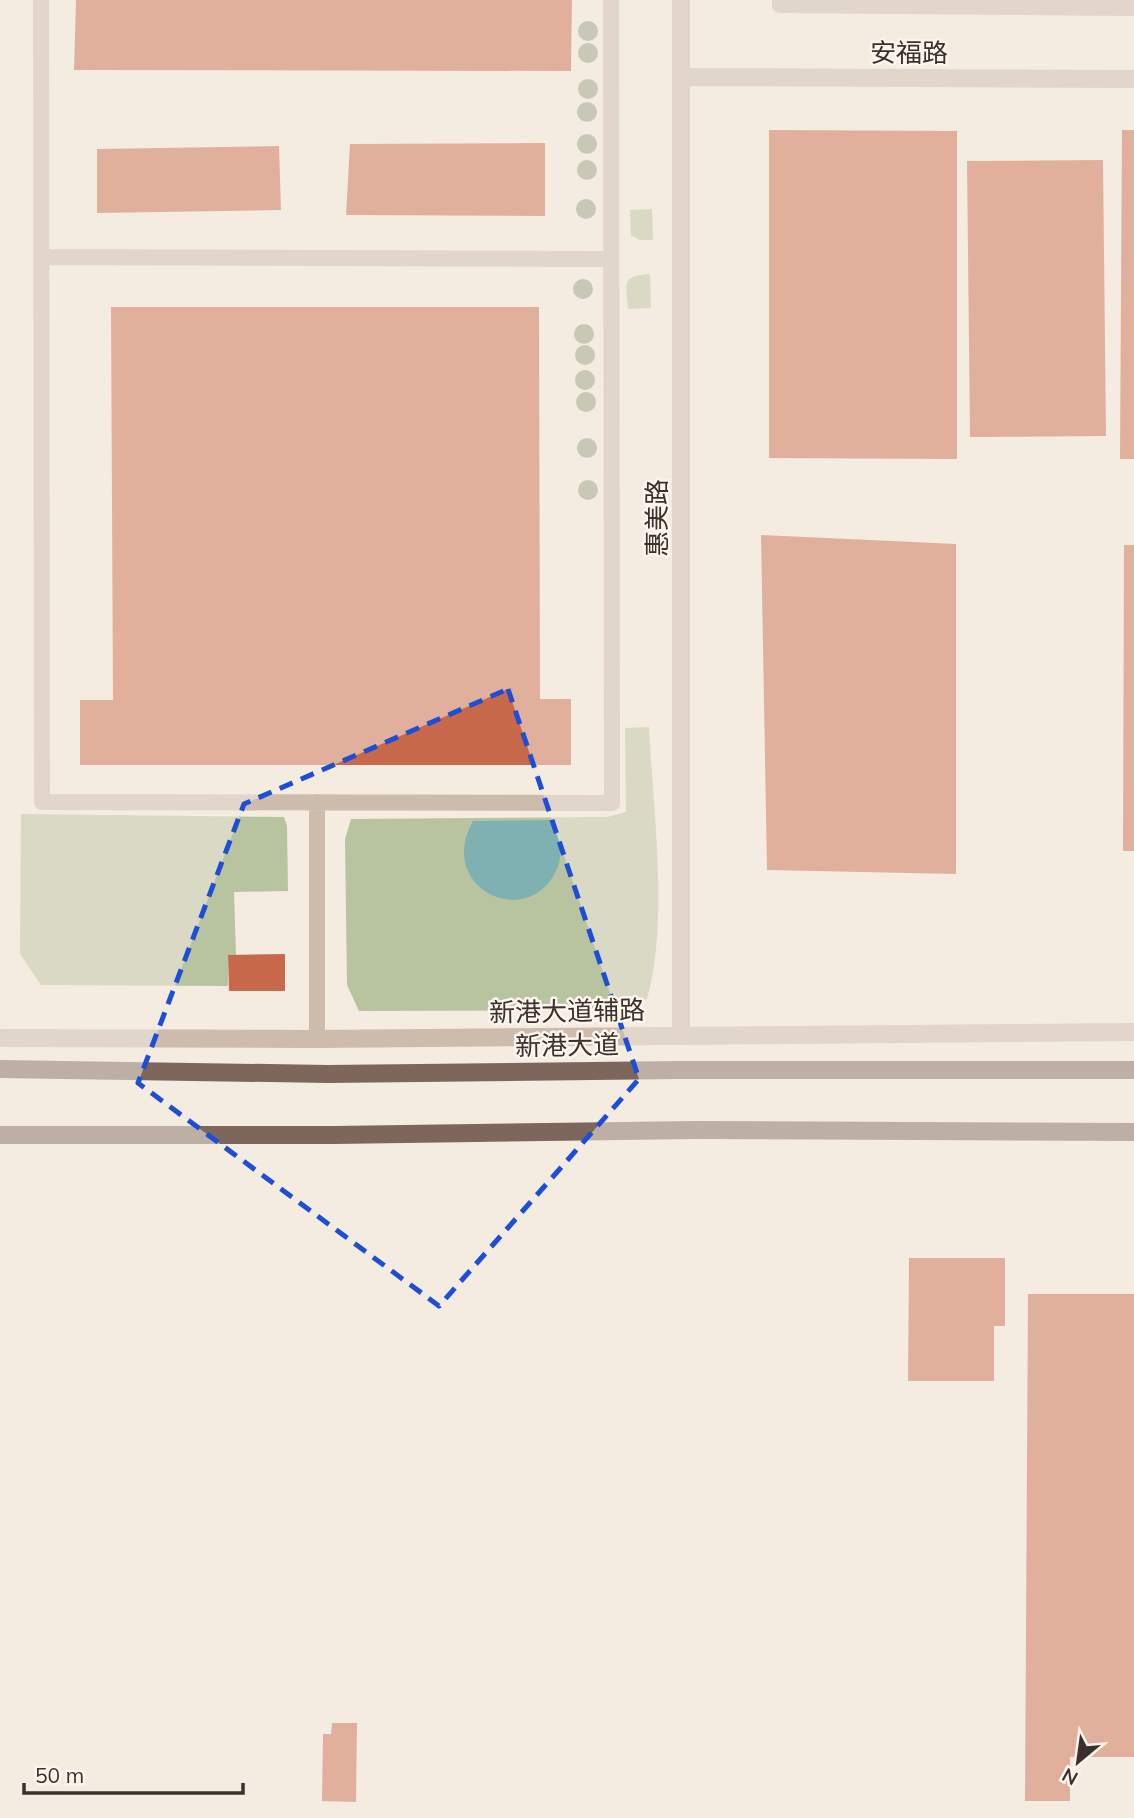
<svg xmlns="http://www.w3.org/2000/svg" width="1134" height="1818" font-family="Mulish,'Noto Sans SC',sans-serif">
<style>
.green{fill:#b8c4a0}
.water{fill:#7fb0b2}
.building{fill:#c8694b}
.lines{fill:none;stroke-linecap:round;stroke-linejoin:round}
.lane{stroke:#cdbbac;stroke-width:16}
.street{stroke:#cdbbac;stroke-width:18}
.primary{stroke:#7d675c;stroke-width:18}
.tree{fill:#969b7f}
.marked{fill:none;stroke:#1d4ed8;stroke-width:5;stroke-dasharray:14 9;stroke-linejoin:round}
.labels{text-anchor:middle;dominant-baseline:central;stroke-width:5;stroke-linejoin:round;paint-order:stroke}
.street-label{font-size:26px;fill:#3b302b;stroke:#fbf5ee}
</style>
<rect width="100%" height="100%" fill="#f4ebe1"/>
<path class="green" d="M652,209L653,240H640L631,235L630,210Z
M650,274L651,308L628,309C626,283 621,276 650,274Z
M649,727C653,810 669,921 647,999L619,1010L359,1011L347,985L345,839L351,819L607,817L626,812L625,728Z
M21,814L284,817L287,826L288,891L234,892L236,955H228V986L41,985L20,954Z"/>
<path class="water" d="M550,820C558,835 564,850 558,866C533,933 434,891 473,821Z"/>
<path class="building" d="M76,0H572L571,71L74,70Z
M769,130L957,131V459L769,458Z
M1122,130H1134V459H1120Z
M545,143V216L346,215L350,144Z
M279,146L281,210L97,213V149Z
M1103,160L1106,436L970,437L967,161Z
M111,307H539L540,699H571V765H80V700H113Z
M761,535L956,544V874L767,870Z
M1124,545H1134V851H1123Z
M285,954V991H229L228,955Z
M909,1258H1005V1326H994V1381H908Z
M1028,1294H1134V1757H1070V1801H1025Z
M332,1723H357L356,1802L322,1801L323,1734H331Z"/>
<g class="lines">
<path class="lane" d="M41,0L42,802L612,803L611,0
M780,0V5L1134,8
M41,257L611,259
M317,802V1039"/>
<path class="street" d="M681,0V1036
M683,77L1134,79
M0,1038L317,1039L1134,1032"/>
<path class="primary" d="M0,1069L328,1074L678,1070H1134
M0,1135H334L696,1130L1134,1132"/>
</g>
<g class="tree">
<circle cx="588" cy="31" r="10"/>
<circle cx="588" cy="53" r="10"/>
<circle cx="588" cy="89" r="10"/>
<circle cx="587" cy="112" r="10"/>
<circle cx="587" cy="144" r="10"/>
<circle cx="587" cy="170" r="10"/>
<circle cx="586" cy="209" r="10"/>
<circle cx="583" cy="289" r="10"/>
<circle cx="584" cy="334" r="10"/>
<circle cx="585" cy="355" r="10"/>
<circle cx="585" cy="380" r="10"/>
<circle cx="586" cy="402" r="10"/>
<circle cx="587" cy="448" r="10"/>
<circle cx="588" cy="490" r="10"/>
</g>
<path d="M0 0H1134V1818H0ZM508,689L639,1079L439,1306L138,1083L244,804Z" fill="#f4ebe1" fill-opacity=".55" fill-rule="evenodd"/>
<path class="marked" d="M508,689L639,1079L439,1306L138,1083L244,804Z"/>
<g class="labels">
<g class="street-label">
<text x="909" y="52">安福路</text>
<text transform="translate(656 518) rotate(-90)">惠美路</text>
<text transform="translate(567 1011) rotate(-1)">新港大道辅路</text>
<text transform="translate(567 1045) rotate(-1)">新港大道</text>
</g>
</g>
<g transform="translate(1078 1762) rotate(209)" stroke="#fbf5ee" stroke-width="5" paint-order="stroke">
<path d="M0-5L12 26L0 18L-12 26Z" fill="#3b302b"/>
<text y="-10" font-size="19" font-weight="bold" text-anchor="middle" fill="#3b302b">N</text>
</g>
<path d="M24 1783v10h219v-10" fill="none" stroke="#3b302b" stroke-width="3.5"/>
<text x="35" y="1783" font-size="21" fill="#3b302b" stroke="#fbf5ee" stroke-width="5" paint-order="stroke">50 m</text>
</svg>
